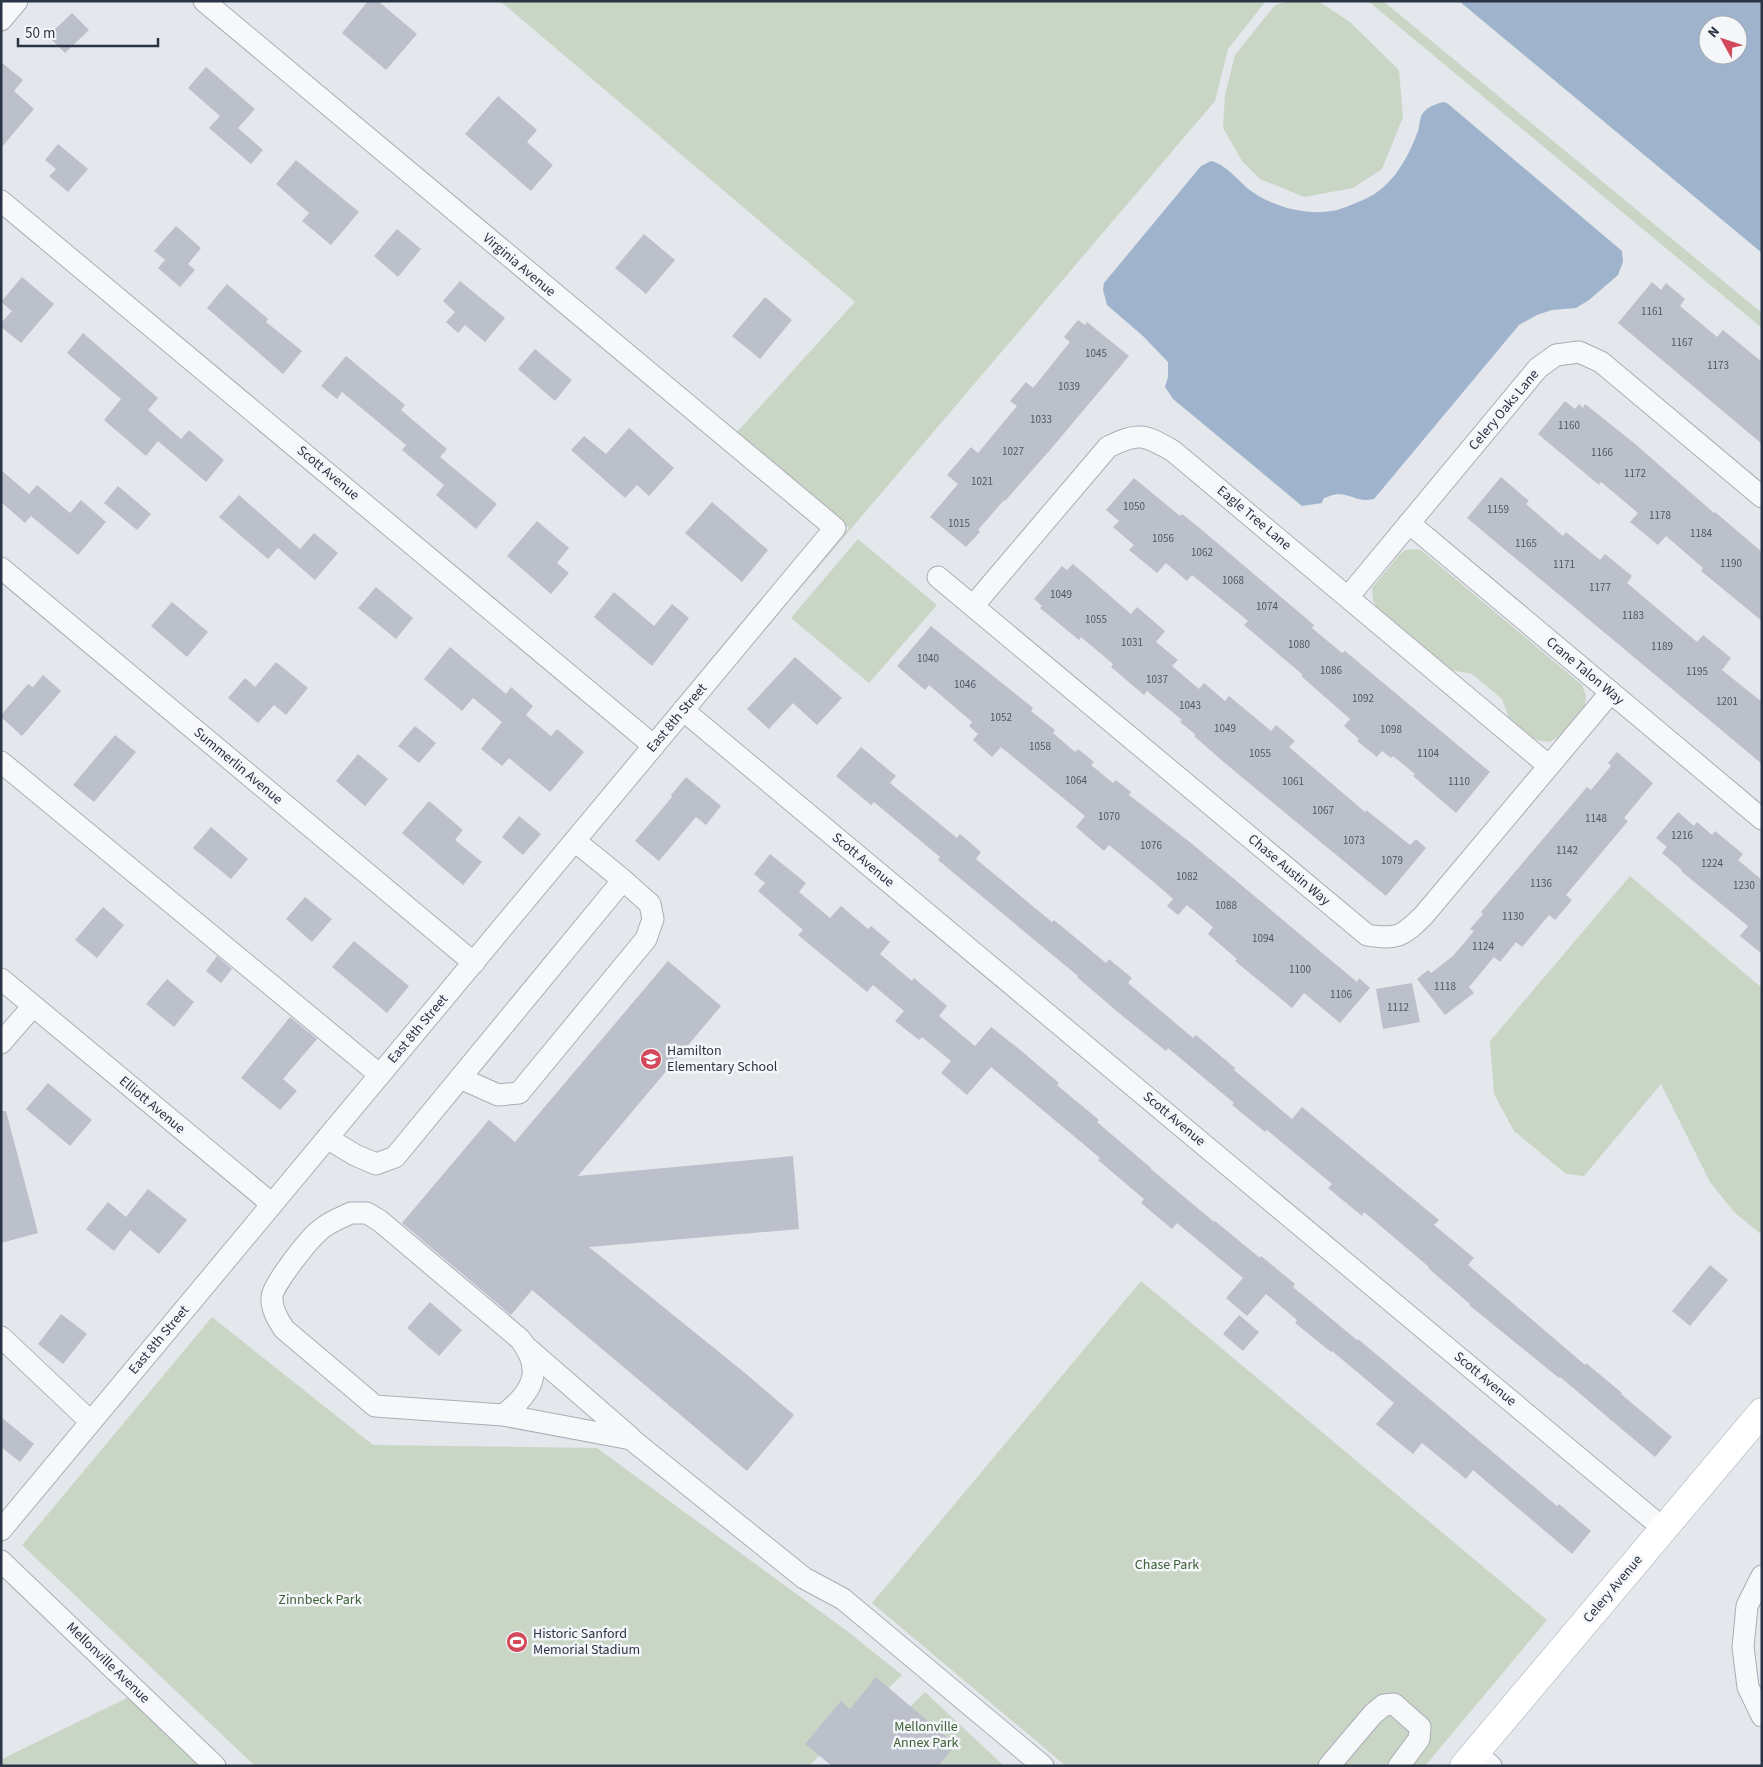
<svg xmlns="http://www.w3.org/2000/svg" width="1763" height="1767" font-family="'Source Sans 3',sans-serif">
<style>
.green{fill:#c9d6c5}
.water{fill:#9fb4cc;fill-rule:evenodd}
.building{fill:#bbc0ca}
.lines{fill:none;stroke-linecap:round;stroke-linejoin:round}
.minor-casing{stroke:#a9aeb7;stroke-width:23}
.major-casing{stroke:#a3abb8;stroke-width:29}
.minor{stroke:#f7f8fa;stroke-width:21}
.major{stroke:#fff;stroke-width:28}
.labels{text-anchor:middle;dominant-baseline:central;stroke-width:5;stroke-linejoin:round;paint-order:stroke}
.number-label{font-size:11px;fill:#4f5766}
.street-label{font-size:14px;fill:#2b3445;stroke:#f4f6f9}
.poi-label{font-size:14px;fill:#2b3445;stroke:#f4f6f9;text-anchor:start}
.park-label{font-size:14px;fill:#3f6138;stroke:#f4f6f9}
</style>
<rect width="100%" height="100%" fill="#e4e7ec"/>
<path class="green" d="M500,1H1266L1228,49L1215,101L793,597L849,528L736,433L855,302Z
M1289,1H1318L1350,22L1399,70L1403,117L1382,169L1353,188L1304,197L1260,179L1242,161L1223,128L1225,95L1235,55L1275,5Z
M1368,1H1383L1762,313V328Z
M858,539L937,605L869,683L791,618Z
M1415,549L1421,550L1582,685L1586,696L1585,707L1560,736L1549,742L1540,741L1533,738L1509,718L1502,699L1472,674L1451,670L1377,607L1373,601L1372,588L1400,554L1405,550Z
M1630,876L1762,988V1235L1734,1212L1710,1182L1661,1084L1584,1176L1566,1174L1514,1131L1494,1094L1490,1041Z
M1141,1281L1547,1620L1425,1766H1066L872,1603Z
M212,1317L373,1445L597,1448L847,1631L902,1675L809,1766H255L22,1545Z
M925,1692L1004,1766H850Z
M129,1697L201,1766H1L2,1759Z"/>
<path class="water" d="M1459,1H1762V253ZM1708,25H1738V55H1708Z
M1443,102L1447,103L1622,251L1623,262L1618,275L1589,300L1576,308L1552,310L1537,315L1519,325L1374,499C1352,504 1347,486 1323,499L1322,503L1302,506L1173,399L1165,387L1168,377V362L1143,336L1107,305L1103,290L1104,283L1201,166L1211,161C1226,165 1235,177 1247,188C1269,206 1308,217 1337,210C1344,208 1351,205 1358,202C1390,191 1407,161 1418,131C1420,125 1419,118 1423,113C1427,107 1436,104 1443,102Z"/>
<path class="building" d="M368,1H378L417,34L386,70L342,33Z
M72,13L89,30L65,53L48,36Z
M1,62L23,80L14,91L34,109L1,148Z
M206,67L255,109L238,128L263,150L251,164L209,128L220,116L188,88Z
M498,96L537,130L527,142L553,165L531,191L465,134Z
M58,144L88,169L68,192L49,176L56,169L45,160Z
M296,160L359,212L331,245L302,221L309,213L276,184Z
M176,226L201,248L188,264L195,270L180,287L158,268L165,260L154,251Z
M397,229L421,249L398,277L374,256Z
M644,234L675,260L646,294L615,268Z
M22,277L54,304L21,343L1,327V323L12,311L1,302Z
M460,281L505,318L485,342L465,325L458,333L446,322L455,312L443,301Z
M1652,282L1661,290L1666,283L1685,299L1680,306L1717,337L1723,330L1762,362V444L1618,323Z
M227,284L268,319L266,322L302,351L283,374L207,308Z
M765,297L792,320L760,359L732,336Z
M1078,320L1085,325L1087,322L1129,356L1050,450L1005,501L1004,500L978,530L980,532L966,547L930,517L958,484L947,475L971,447L978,453L1017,406L1010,401L1026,382L1033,388L1070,342L1064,337Z
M83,333L158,398L148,410L181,439L189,430L224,460L206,482L158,441L146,456L104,420L121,399L67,353Z
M535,349L572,380L555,401L518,369Z
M346,356L405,405L401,410L447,449L440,457L497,504L476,529L436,495L444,485L402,450L406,445L342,392L337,399L321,386Z
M1565,401L1575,409L1579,404L1583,408L1585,404L1634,443L1714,513L1715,512L1762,552V621L1701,571L1703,568L1666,536L1658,545L1630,522L1638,513L1601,482L1599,485L1538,434Z
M629,428L674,468L649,496L637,485L625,498L571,450L584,436L606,454Z
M1,470L29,494L37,485L70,513L81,500L106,522L78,555L31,516L25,523L1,502Z
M1501,477L1529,501L1526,504L1563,536L1566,532L1600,560L1605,554L1632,576L1627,583L1697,642L1703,635L1731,658L1722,670L1762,702V764L1467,518Z
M1134,478L1180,516L1182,514L1202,530L1314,625L1312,628L1342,653L1345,651L1490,772L1456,813L1413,776L1415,774L1393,756L1391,758L1382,751L1377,757L1357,741L1359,739L1344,726L1350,719L1301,676L1303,675L1244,625L1248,621L1192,575L1187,581L1166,563L1157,573L1129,550L1134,545L1113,527L1119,521L1106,510Z
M118,486L151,514L137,530L104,503Z
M239,495L300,549L314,533L338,553L315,580L278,548L268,559L219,517Z
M712,502L768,550L742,582L685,533Z
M537,521L569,548L557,563L569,573L551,594L507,556Z
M1073,564L1131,614L1137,607L1165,631L1156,642L1178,660L1172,666L1199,689L1204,683L1225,701L1229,696L1271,731L1276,725L1295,741L1289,747L1365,812L1366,810L1410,845L1416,839L1426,848L1386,896L1226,764L1194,736L1196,735L1180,722L1182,720L1147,691L1144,695L1111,667L1113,664L1081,637L1079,640L1040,608L1042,606L1034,599L1062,566L1067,570Z
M376,587L413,618L396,639L358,608Z
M614,592L654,626L672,604L689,618L652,666L594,617Z
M172,602L208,632L187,657L151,626Z
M931,626L1033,708L1031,711L1055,730L1053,733L1075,752L1078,749L1094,762L1091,765L1113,783L1116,780L1131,792L1129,795L1191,843L1357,982L1359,978L1370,988L1340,1023L1304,993L1292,1008L1235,961L1237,959L1208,934L1213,927L1187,905L1178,915L1167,906L1173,899L1156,884L1109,845L1104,851L1076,827L1085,816L1001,747L992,757L973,740L978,734L969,726L972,722L929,685L925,690L897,666Z
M450,647L506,694L511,687L533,706L526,715L551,736L557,729L584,752L550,792L509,758L502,766L481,749L502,722L473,698L462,711L424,679Z
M795,657L842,698L817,725L793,703L769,729L747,709Z
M276,662L308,688L286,715L274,705L258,723L228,698L245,678L255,687Z
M43,675L61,691L22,736L1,717V715L28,684L33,687Z
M415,726L436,743L419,763L398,746Z
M115,735L136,752L94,802L73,785Z
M861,747L896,776L890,783L957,838L960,834L981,852L976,859L1052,922L1054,920L1106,963L1109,959L1132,978L1128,983L1193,1038L1196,1035L1235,1068L1234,1070L1292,1119L1302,1107L1439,1220L1434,1225L1474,1258L1468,1265L1585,1365L1586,1363L1622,1393L1621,1394L1672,1437L1655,1457L1560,1377L1559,1378L1469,1305L1470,1304L1428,1268L1429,1267L1364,1212L1362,1216L1328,1188L1332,1184L1267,1130L1265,1132L1232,1105L1234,1103L1168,1048L1166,1051L1119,1013L1077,977L1078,976L938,860L940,857L874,802L871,805L836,776Z
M1617,752L1653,783L1624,818L1628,821L1566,895L1572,900L1555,920L1549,915L1522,947L1516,942L1500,962L1494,957L1469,987L1474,993L1445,1015L1417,979L1428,970L1431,973L1453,956L1474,931L1470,929L1483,914L1481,912L1587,787L1591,790L1611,766L1608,763Z
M358,754L388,779L365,806L336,781Z
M686,777L721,806L706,825L696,817L659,861L635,841L672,797L671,795Z
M429,801L463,830L455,840L482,862L463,885L402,833Z
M1678,812L1694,826L1697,822L1712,835L1715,831L1743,854L1738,860L1762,880V954L1740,936L1748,926L1681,871L1682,870L1662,853L1667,847L1656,838Z
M519,816L541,834L523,855L502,837Z
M211,827L248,859L231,879L193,848Z
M770,854L806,883L799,892L830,918L841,906L868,929L871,926L890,942L880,954L912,981L914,978L947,1006L939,1016L975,1046L991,1027L1019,1049L1059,1083L1057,1085L1099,1120L1097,1122L1151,1168V1169L1214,1222L1215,1221L1260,1258L1261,1256L1295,1284L1293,1287L1357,1340L1358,1339L1557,1506L1559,1504L1591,1531L1572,1554L1473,1470L1466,1479L1422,1443L1413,1454L1376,1424L1394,1403L1332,1351L1331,1352L1295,1323L1297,1320L1266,1294L1247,1316L1226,1298L1243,1278L1177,1223L1172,1229L1141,1203L1144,1199L1098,1160L1100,1158L991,1067L967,1095L941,1073L951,1061L922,1037L919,1040L895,1021L904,1011L873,985L867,992L798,935L803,930L758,891L765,883L754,874Z
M305,897L332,919L312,942L286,919Z
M103,907L124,925L97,958L75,940Z
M354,941L409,986L387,1013L332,967Z
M217,956L232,969L221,983L206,971Z
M668,961L721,1006L578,1176L793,1156L799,1229L589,1247L745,1373L794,1415L747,1471L532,1290L511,1315L402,1223L489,1120L515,1142Z
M167,979L194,1002L174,1027L146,1004Z
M1412,983L1420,1022L1383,1029L1376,989Z
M290,1017L317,1039L283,1079L297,1091L280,1110L241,1078Z
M48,1083L92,1120L70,1146L26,1109Z
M1,1111H6L38,1233L1,1243Z
M148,1189L187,1220L159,1254L130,1230L114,1251L86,1229L108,1202L126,1217Z
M1710,1265L1728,1280L1690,1326L1672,1311Z
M430,1302L462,1330L439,1356L407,1328Z
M61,1314L87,1334L63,1364L38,1344Z
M1239,1315L1259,1332L1243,1351L1223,1334Z
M1,1417L34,1444L20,1462L1,1447Z
M876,1677L956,1745L938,1766H832L805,1744L841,1701L850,1709Z"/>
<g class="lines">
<g class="minor-casing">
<path id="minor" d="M1,20L17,1
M1,201L654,746
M1409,523L1762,819
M1,568L474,963
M938,577L1367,935C1398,940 1403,936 1424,915L1611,692
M1348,597L1538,368L1556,355L1579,352L1601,362L1762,497
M973,606L1108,447C1138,432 1144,434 1173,451L1549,766
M683,710L1664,1529
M1,762L380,1075
M1,979L272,1204
M1,1043L33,1006
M460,1078L498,1095L519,1093L646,939L653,919L650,904L623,880
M327,1138L355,1155L376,1164L395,1157L623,880L575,841
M351,1213H367L380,1221L520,1339C545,1371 532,1393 503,1415L375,1406L284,1329C278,1320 271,1309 272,1297C273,1284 309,1239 320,1230C329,1222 340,1218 351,1213Z
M1,1337L91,1422
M526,1347L631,1438
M503,1415L631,1439L804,1578L843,1599L1043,1766
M1,1530L835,528L204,1
M1,1561L215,1766
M1762,1576L1747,1606L1743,1647L1748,1687L1762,1716
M1475,1753L1491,1766
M1329,1766L1373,1714L1384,1705L1394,1704L1420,1727L1419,1739L1399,1766"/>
</g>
<g class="major-casing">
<path id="major" d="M1464,1766L1762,1412"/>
</g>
<use href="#minor" class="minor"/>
<use href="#major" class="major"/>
</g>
<defs>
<g id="school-disc" transform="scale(1.125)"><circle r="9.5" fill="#d1495b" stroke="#f4f6f9"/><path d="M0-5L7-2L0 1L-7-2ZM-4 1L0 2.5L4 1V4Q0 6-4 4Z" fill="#fff"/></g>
<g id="stadium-disc" transform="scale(1.125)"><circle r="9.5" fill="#d1495b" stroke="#f4f6f9"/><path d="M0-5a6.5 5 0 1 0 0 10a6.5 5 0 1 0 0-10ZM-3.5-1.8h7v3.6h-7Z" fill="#fff"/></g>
</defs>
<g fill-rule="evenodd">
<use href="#school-disc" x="651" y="1059"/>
<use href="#stadium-disc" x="517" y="1642"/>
</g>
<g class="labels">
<g class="number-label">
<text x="1652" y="311">1161</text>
<text x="1682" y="342">1167</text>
<text x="1096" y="353">1045</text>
<text x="1718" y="365">1173</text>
<text x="1069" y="386">1039</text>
<text x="1041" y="419">1033</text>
<text x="1569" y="425">1160</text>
<text x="1013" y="451">1027</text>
<text x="1602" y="452">1166</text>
<text x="1635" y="473">1172</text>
<text x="982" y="481">1021</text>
<text x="1134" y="506">1050</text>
<text x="1498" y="509">1159</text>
<text x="1660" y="515">1178</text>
<text x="959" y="523">1015</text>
<text x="1701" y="533">1184</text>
<text x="1163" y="538">1056</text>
<text x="1526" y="543">1165</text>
<text x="1202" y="552">1062</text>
<text x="1731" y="563">1190</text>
<text x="1564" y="564">1171</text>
<text x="1233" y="580">1068</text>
<text x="1600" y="587">1177</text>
<text x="1061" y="594">1049</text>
<text x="1267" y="606">1074</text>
<text x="1633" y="615">1183</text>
<text x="1096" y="619">1055</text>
<text x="1132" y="642">1031</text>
<text x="1299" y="644">1080</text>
<text x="1662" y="646">1189</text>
<text x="928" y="658">1040</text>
<text x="1331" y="670">1086</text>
<text x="1697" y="671">1195</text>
<text x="1157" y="679">1037</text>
<text x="965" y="684">1046</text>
<text x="1363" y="698">1092</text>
<text x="1727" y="701">1201</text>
<text x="1190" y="705">1043</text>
<text x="1001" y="717">1052</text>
<text x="1225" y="728">1049</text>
<text x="1391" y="729">1098</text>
<text x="1040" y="746">1058</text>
<text x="1260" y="753">1055</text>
<text x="1428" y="753">1104</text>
<text x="1076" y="780">1064</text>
<text x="1293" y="781">1061</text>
<text x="1459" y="781">1110</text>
<text x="1323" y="810">1067</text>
<text x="1109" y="816">1070</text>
<text x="1596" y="818">1148</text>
<text x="1682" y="835">1216</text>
<text x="1354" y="840">1073</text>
<text x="1151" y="845">1076</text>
<text x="1567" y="850">1142</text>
<text x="1392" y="860">1079</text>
<text x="1712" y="863">1224</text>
<text x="1187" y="876">1082</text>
<text x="1541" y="883">1136</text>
<text x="1744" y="885">1230</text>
<text x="1226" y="905">1088</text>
<text x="1513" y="916">1130</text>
<text x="1263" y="938">1094</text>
<text x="1483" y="946">1124</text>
<text x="1300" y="969">1100</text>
<text x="1445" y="986">1118</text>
<text x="1341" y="994">1106</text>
<text x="1398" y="1007">1112</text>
</g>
<g class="street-label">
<text transform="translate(519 265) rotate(40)">Virginia Avenue</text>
<text transform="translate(1504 410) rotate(-50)">Celery Oaks Lane</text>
<text transform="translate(328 473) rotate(40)">Scott Avenue</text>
<text transform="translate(1254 518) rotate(40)">Eagle Tree Lane</text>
<text transform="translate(1585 671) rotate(40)">Crane Talon Way</text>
<text transform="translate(677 718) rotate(-50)">East 8th Street</text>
<text transform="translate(238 766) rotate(40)">Summerlin Avenue</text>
<text transform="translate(863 860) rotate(40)">Scott Avenue</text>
<text transform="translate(1289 870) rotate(40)">Chase Austin Way</text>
<text transform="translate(418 1029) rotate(-50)">East 8th Street</text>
<text transform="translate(152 1105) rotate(40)">Elliott Avenue</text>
<text transform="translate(1174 1119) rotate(40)">Scott Avenue</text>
<text transform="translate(159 1340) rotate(-50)">East 8th Street</text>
<text transform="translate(1485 1379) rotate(40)">Scott Avenue</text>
<text transform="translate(1613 1589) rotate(-50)">Celery Avenue</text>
<text transform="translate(108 1663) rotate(44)">Mellonville Avenue</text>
</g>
<g class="poi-label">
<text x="667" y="1051">Hamilton<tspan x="667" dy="16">Elementary School</tspan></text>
<text x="533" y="1634">Historic Sanford<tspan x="533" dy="16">Memorial Stadium</tspan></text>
</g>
<g class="park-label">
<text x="1167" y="1565">Chase Park</text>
<text x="320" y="1600">Zinnbeck Park</text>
<text x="926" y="1727">Mellonville<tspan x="926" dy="16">Annex Park</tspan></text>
</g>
</g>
<rect width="1763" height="1767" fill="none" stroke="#2b3445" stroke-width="5"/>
<g transform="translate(1723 40) rotate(310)"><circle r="24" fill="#f4f6f9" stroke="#a4a8b1"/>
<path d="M0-4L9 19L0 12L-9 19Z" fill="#d1495b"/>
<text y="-8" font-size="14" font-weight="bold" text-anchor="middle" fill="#2b3445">N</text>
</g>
<path d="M18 38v8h140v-8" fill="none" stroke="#2b3445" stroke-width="2.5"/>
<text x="25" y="38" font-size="15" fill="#2b3445" stroke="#f4f6f9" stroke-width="4" paint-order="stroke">50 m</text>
</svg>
